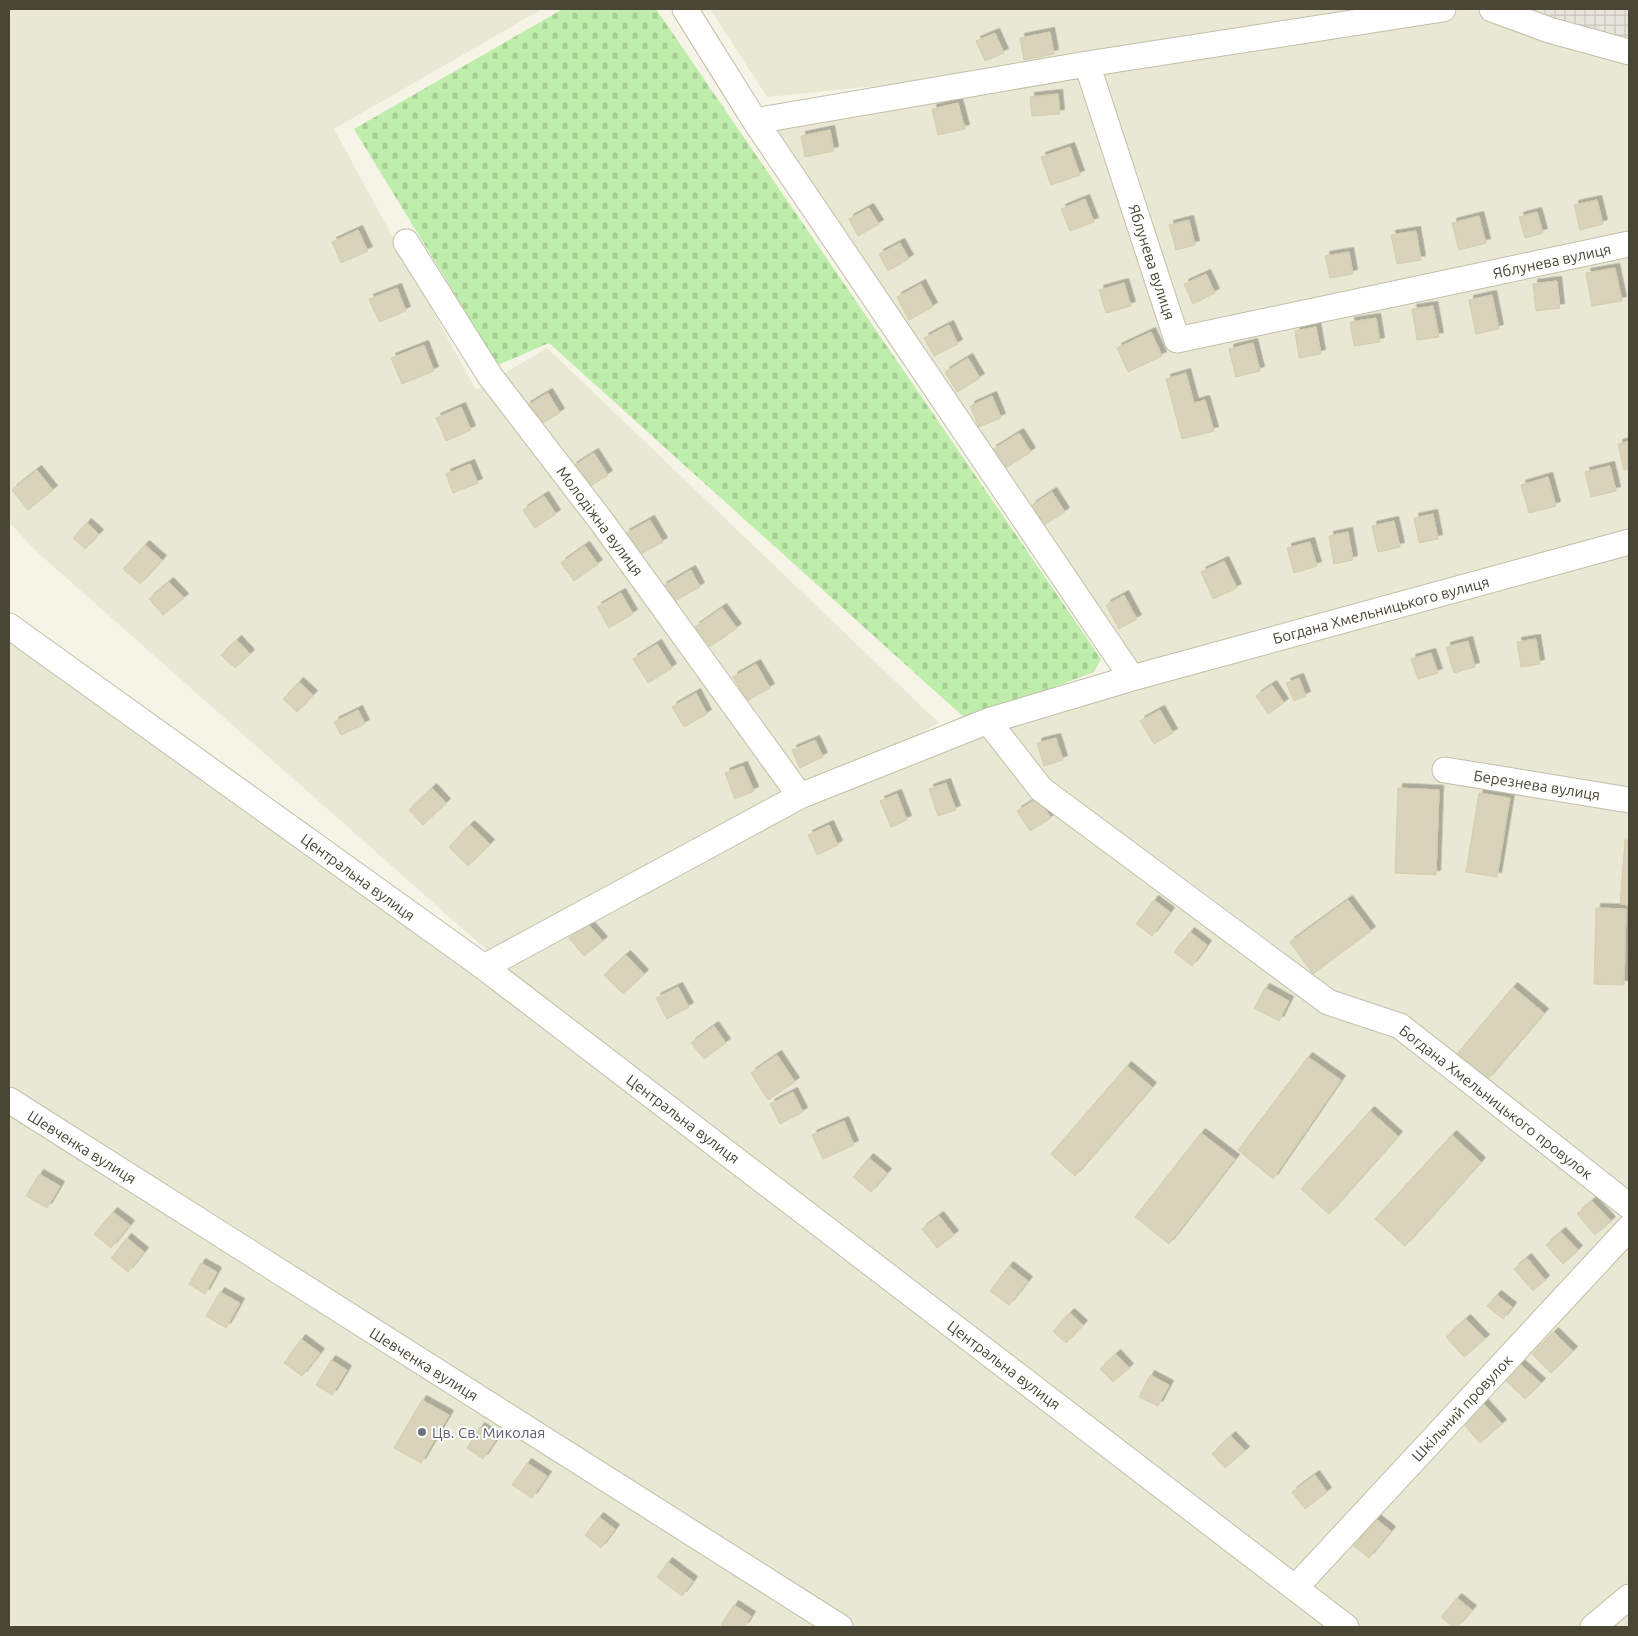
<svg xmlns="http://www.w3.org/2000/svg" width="1638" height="1636" font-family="Ubuntu,sans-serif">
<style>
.residential{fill:#e9e8d4}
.industrial{fill:url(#industrial-grid)}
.cemetery{fill:url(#cemetery-stones)}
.building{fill:#d8d3ba;stroke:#d3cead;filter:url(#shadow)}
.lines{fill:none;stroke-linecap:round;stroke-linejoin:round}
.minor-casing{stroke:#c1bfa8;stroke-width:27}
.minor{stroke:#fff;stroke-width:25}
.worship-dot{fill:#6b7280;stroke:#fff;stroke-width:2}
.labels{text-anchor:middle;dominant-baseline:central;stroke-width:4;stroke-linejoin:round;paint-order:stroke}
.street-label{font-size:15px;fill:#494635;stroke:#fff}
.worship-label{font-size:15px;fill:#5b616d;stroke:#fff;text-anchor:start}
</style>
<defs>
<pattern id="industrial-grid" width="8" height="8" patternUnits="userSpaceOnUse" patternTransform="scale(1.25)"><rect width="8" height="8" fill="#e7e5db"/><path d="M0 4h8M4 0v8" fill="none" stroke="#c8c6bd"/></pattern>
<pattern id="cemetery-stones" width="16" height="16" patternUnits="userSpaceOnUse" patternTransform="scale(1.25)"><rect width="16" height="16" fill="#bfedab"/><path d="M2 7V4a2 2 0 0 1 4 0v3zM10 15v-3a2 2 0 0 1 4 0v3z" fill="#a6cd94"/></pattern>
<filter id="shadow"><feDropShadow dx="4.5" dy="-4.5" stdDeviation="0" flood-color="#0004"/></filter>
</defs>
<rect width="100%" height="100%" fill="#f5f4e6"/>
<path class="residential" d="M9,9H542L334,129L476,390L547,348L939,723L889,750L489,952L37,552L9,522Z
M710,9H1629V1597L1593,1627H9V626L484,967L800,796L1132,678L755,121L1076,66L767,97Z
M1629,1611V1627H1610Z"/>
<path class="industrial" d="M1543,9H1629V52L1549,30Z"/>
<path class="cemetery" d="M563,9H656L1101,659L1094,672L967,720L549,343L498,365L354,129Z"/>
<path class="building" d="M1050,32L1054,54L1024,60L1020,38Z
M995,33L1004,53L985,61L976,41Z
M1058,94L1060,114L1032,116L1030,97Z
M958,103L965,129L938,135L932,109Z
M830,130L834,151L805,157L801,136Z
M1070,147L1080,175L1051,185L1041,157Z
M1085,199L1094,222L1070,231L1061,209Z
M1597,200L1603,224L1580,230L1574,205Z
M869,208L879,224L858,236L849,219Z
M1537,212L1543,233L1525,238L1519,217Z
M1479,216L1486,243L1459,250L1452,223Z
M1189,220L1195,245L1176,250L1169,225Z
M358,230L368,251L341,263L332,242Z
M1416,231L1421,260L1397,264L1391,235Z
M900,243L909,259L888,271L879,254Z
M1349,252L1353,274L1330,278L1325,256Z
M1615,268L1622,301L1592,306L1586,273Z
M1206,274L1215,293L1193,304L1184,284Z
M1557,281L1560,308L1536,311L1533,284Z
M1124,283L1131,306L1106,313L1099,290Z
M921,284L933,307L909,320L897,297Z
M397,288L406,311L379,322L369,299Z
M1492,295L1499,329L1476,334L1469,300Z
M1433,306L1439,337L1417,340L1412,309Z
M1376,318L1380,342L1354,346L1350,322Z
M949,325L958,344L934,356L924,338Z
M1316,327L1321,354L1299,358L1295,331Z
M1151,332L1162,356L1128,372L1117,348Z
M1253,343L1260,371L1236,377L1229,349Z
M424,345L434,371L402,384L391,358Z
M968,358L980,378L957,392L945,372Z
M1186,373L1194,403L1205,400L1214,431L1182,439L1166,379Z
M548,393L560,413L537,426L526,406Z
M992,396L1001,418L979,427L970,406Z
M461,407L471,430L446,441L436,418Z
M1019,433L1031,452L1004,469L992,450Z
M1629,441V468L1624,470L1618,444Z
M594,453L608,475L586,489L572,467Z
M470,464L478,483L453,493L446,474Z
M1610,466L1616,491L1591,497L1585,472Z
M37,470L53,490L28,510L12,490Z
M1548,477L1556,506L1529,513L1521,485Z
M1052,492L1065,512L1044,525L1031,506Z
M544,496L556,514L535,528L523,510Z
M1433,514L1438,539L1419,543L1414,518Z
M650,520L663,542L637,556L625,534Z
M1394,521L1400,547L1378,552L1372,526Z
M87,523L99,534L85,549L73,538Z
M1348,532L1353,560L1334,564L1329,536Z
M1310,542L1317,566L1294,573L1287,548Z
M145,545L162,560L140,584L123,569Z
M585,546L598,564L574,581L561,563Z
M1224,561L1237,588L1213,599L1201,572Z
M691,570L700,587L671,603L662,587Z
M169,582L184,598L163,615L149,599Z
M621,593L633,614L609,628L597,607Z
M1124,595L1137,619L1119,629L1106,605Z
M722,608L737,628L710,647L695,627Z
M1536,639L1540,664L1521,667L1517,642Z
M237,640L250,654L235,668L221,655Z
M1468,641L1475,667L1454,673L1446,647Z
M657,644L672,668L648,683L633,659Z
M1431,653L1438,673L1418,679L1411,659Z
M756,664L770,688L747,701L733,677Z
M1299,678L1306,696L1294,701L1286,683Z
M299,682L313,695L297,712L283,699Z
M1272,685L1284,703L1268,714L1256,696Z
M696,693L707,714L684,727L672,707Z
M358,710L365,724L341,735L334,722Z
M1160,710L1173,733L1154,744L1140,721Z
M1056,738L1063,760L1044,766L1037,743Z
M815,740L823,757L800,768L792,750Z
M743,766L754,791L735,799L725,773Z
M946,783L956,810L938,816L929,789Z
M432,788L446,803L423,825L409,810Z
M1398,788L1439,790L1436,875L1395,873Z
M1479,793L1510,798L1497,877L1466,872Z
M897,794L907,820L891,827L880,801Z
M1038,798L1051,818L1030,831L1017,811Z
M470,825L490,844L468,866L449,847Z
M829,825L838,845L817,855L808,835Z
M1625,840H1629V905L1620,904Z
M1154,900L1170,912L1152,936L1136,924Z
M1348,900L1371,931L1313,974L1290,942Z
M1596,908L1626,909L1624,985L1594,984Z
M587,923L603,941L584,956L569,938Z
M1190,932L1207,945L1192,966L1174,952Z
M626,955L644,974L623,994L604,975Z
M678,987L689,1007L667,1019L656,998Z
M1513,987L1544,1013L1487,1080L1457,1054Z
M1265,988L1289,1001L1279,1021L1254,1008Z
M714,1026L726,1043L704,1059L691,1043Z
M777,1055L795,1082L768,1100L751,1073Z
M1308,1057L1341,1080L1273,1179L1238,1150Z
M1127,1066L1152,1087L1075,1176L1051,1154Z
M793,1092L803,1112L780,1124L770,1104Z
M1370,1111L1398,1136L1329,1214L1301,1189Z
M844,1121L854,1145L823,1159L812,1135Z
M1201,1133L1235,1159L1169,1244L1135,1217Z
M1452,1135L1481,1162L1405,1246L1375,1219Z
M869,1158L887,1173L871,1192L853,1177Z
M39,1174L60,1186L47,1208L26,1196Z
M1592,1201L1611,1221L1595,1235L1577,1214Z
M113,1212L130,1225L111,1248L94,1234Z
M939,1216L954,1235L937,1248L922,1229Z
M1561,1232L1578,1250L1563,1264L1546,1245Z
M127,1238L144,1252L128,1272L111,1258Z
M1527,1258L1545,1280L1533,1291L1514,1269Z
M201,1263L217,1272L205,1294L189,1284Z
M1009,1266L1028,1281L1009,1305L990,1291Z
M220,1292L240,1303L226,1328L206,1316Z
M1497,1295L1512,1307L1503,1319L1487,1306Z
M1070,1313L1083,1325L1066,1343L1053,1331Z
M1466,1319L1485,1339L1464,1357L1446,1337Z
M1554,1332L1573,1351L1551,1373L1532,1354Z
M301,1339L320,1353L302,1376L284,1363Z
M1116,1354L1129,1368L1113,1382L1100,1369Z
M331,1360L347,1370L332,1395L316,1385Z
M1520,1364L1541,1383L1525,1399L1505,1380Z
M1150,1375L1169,1385L1158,1406L1139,1397Z
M422,1400L449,1415L421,1463L394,1448Z
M1483,1403L1502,1424L1480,1443L1461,1421Z
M480,1427L497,1438L483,1459L467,1448Z
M1231,1436L1245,1451L1225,1468L1212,1454Z
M527,1463L547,1476L532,1498L512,1485Z
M1315,1475L1327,1492L1305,1509L1292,1492Z
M599,1517L615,1529L601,1548L585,1535Z
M1376,1519L1391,1531L1369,1558L1354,1546Z
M668,1562L693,1581L682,1596L657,1577Z
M1457,1598L1472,1610L1457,1627H1453L1441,1617Z
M734,1605L751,1616L744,1627H725L721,1625Z"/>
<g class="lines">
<g class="minor-casing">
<path id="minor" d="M685,9L755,121L1132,678
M1492,9L1549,30L1629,52
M1087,64L1443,9
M755,121L1087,64L1177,340L1629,244
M406,242L490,376L602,522L800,796
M9,626L484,967L1346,1627
M988,721L1041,789L1328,1002L1400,1026L1629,1206
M1445,770L1629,800
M484,967L800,796L988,721L1132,678L1629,542
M9,1100L840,1627
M1295,1588L1629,1228
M1593,1627L1629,1597"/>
</g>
<use href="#minor" class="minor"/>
</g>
<circle class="worship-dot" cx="422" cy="1432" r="5"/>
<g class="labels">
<g class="street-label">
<text transform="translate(1552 261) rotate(-12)">Яблунева вулиця</text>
<text transform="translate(1152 262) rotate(72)">Яблунева вулиця</text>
<text transform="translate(600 521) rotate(53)">Молодіжна вулиця</text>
<text transform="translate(1381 610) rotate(-15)">Богдана Хмельницького вулиця</text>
<text transform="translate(1537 785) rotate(9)">Березнева вулиця</text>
<text transform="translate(358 877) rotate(36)">Центральна вулиця</text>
<text transform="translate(1496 1102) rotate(38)">Богдана Хмельницького провулок</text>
<text transform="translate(683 1119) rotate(37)">Центральна вулиця</text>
<text transform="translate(82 1147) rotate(32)">Шевченка вулиця</text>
<text transform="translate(424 1364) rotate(32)">Шевченка вулиця</text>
<text transform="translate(1004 1365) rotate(37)">Центральна вулиця</text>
<text transform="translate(1462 1408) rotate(-47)">Шкільний провулок</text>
</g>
<g class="worship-label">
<text x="432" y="1432">Цв. Св. Миколая</text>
</g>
</g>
<rect width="1638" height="1636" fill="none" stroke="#494635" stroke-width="20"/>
</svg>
